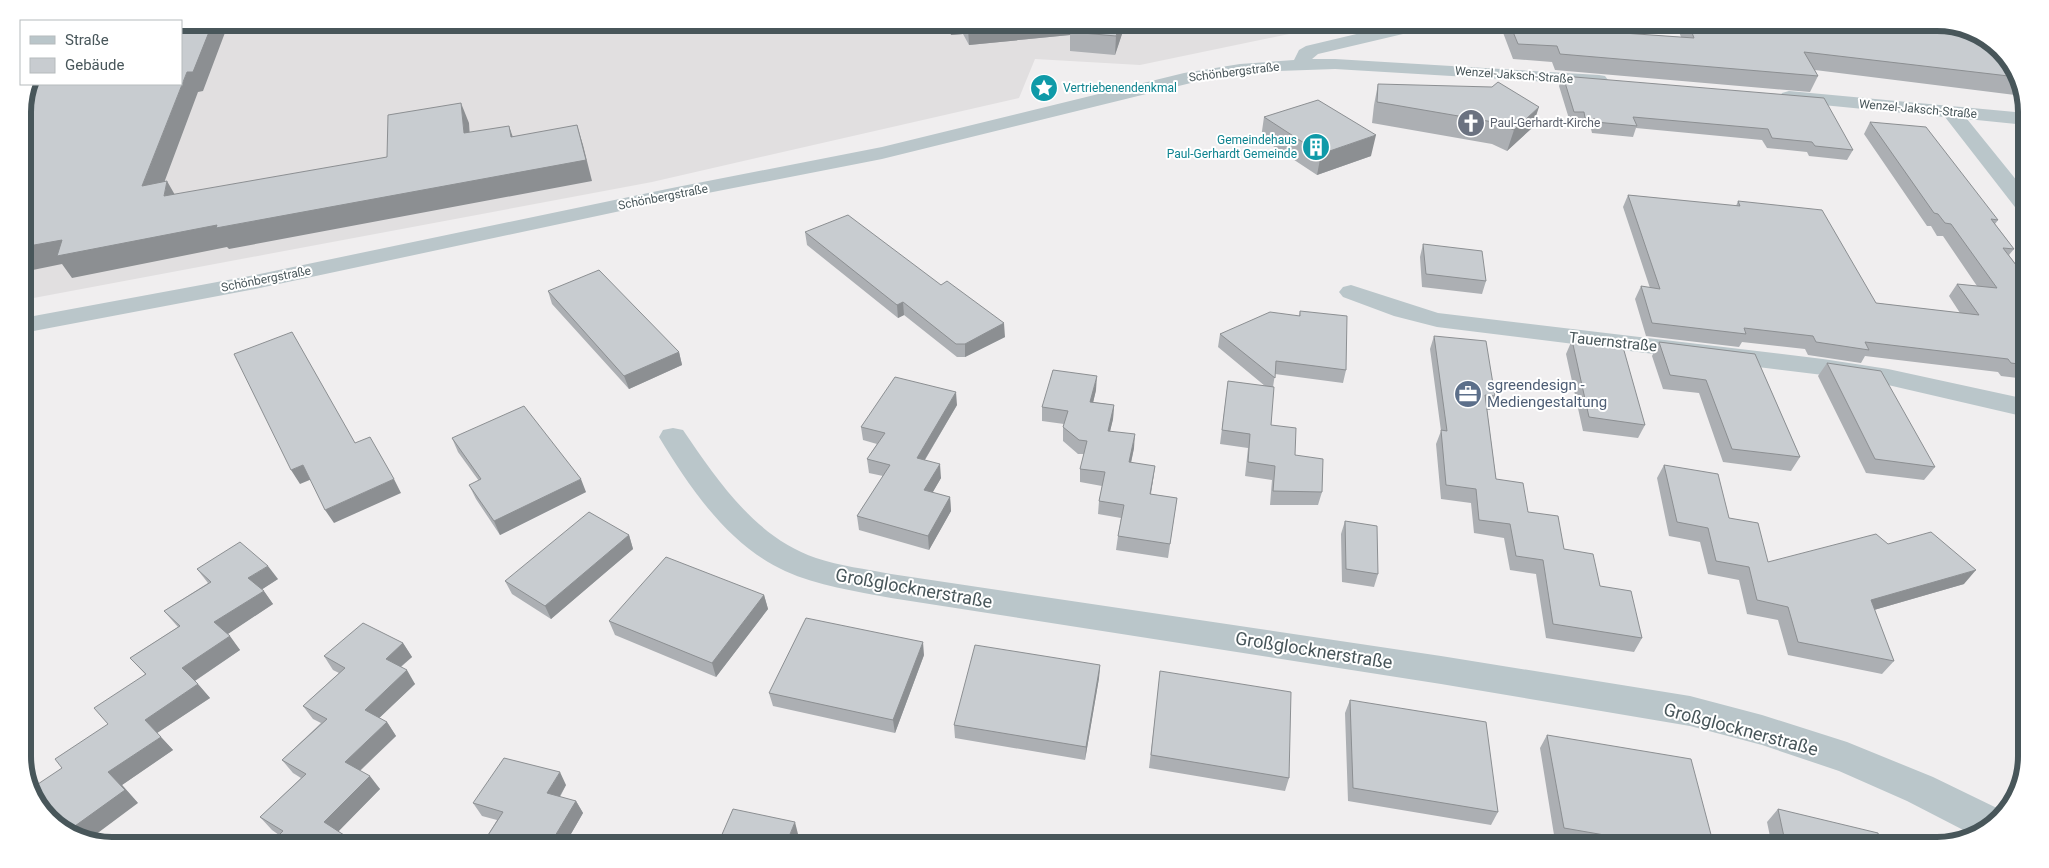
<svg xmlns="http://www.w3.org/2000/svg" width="2049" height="868" font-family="Roboto,sans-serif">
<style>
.education{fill:#e1dfe0}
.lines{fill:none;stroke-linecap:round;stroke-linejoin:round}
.minor{fill:#bac6ca;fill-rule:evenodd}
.wall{fill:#acafb3}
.shaded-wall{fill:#8c8f92}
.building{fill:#c8ccd0;stroke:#8c8f92}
.labels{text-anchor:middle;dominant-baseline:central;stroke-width:4;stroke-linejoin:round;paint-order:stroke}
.far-street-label{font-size:12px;fill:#48565a;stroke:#fff}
.far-culture-label{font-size:12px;fill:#0d838f;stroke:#fff;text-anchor:start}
.far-worship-label{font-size:12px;fill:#5b616d;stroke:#fff;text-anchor:start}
.street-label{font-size:15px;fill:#48565a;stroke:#fff}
.service-label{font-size:15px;fill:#4e5e75;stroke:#fff;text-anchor:start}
.near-street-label{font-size:18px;fill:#48565a;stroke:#fff}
.rim{fill:none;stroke:#48565a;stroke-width:6}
</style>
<rect width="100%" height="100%" fill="#f0eeef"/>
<path class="education" d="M181,23H1342L1140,65L1035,59L1019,98L652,182L23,300V106L33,84H181Z"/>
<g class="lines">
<path class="minor" d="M1407,22H1439L1437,26L1318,54L1312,59H1335L1599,75L1605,76L1608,80L1605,84L1599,85L1335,69L1278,71L1203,80L882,159L672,200L255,289L23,333V318L255,275L672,188L882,147L1184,73L1240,64L1294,60L1299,50L1306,46Z
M1789,91L2026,113V125L1967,119L2026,192V212L2018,211L1945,117L1782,101L1780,97L1782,93Z
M1351,285L1438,313L1823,359L1888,369L2026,399V417L1888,385L1823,375L1437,327L1394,316L1343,297L1339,292L1343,287Z
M673,428L683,430C718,481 755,537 816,558C840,566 866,569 891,574L1441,656L1690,696L1762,715L1847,742L1933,777L2003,811L1987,830L1973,835L1907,801L1839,771L1762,745L1690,726L1441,684L891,598C855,591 818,586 785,571C728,545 690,488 659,437L663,430Z"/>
</g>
<path class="wall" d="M743,22H767L765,24Z
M946,22H1126L1115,55L1070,51V35L969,45L963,34L951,35Z
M1499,22H1549L1552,29L1681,37L1675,22H1937L2011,62L2023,96L1815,70L1818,76L1810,92L1555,70L1552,62L1513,59Z
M1563,76L1853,150L1847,160L1809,156L1807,152L1767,148L1762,140L1636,128L1633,137L1592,133L1591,129L1582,128L1580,122H1570L1559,86Z
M1378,84L1532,128L1507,151L1492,144L1372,123L1374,105Z
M1264,117L1371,156L1317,175L1261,138Z
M1870,122L1998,220L1995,224L2014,249L2009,255L2026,278V379L2001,376L1998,372L1865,356L1861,363L1808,355L1805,349L1742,342L1739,347L1646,336L1635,299L1641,286L1650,288L1623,207L1628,195L1736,206L1738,201L1876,303L1960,313L1949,296L1957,284L1977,286L1943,236H1937L1931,226H1927L1864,134Z
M805,232L941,285L1005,337L965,357H957L904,315L898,318L807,245Z
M1423,244L1486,281L1482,294L1422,287L1420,257Z
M548,291L679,352L682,365L629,389L552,304Z
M1300,311L1346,370L1343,383L1275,374L1273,387L1271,425L1295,455L1322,492L1318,505H1270L1272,480L1245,476L1248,448L1220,444L1228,381L1265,386L1218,347L1220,334L1299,316Z
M1434,336L1495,396L1490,410H1487L1496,479L1600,586L1642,638L1634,652L1546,638L1536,574L1510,570L1504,538L1474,533L1471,503L1441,499L1436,444L1441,431L1430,349Z
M1572,340L1645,425L1638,438L1583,431L1566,354Z
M1659,342L1755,354L1800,457L1791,471L1723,462L1699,393L1663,389L1652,356Z
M1827,363L1935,467L1924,480L1866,473L1818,376Z
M1096,390L1093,402L1114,405L1113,419L1110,431L1134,448L1131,463L1155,466L1151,494L1177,498L1168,558L1116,550L1118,536L1121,518L1098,514L1099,501L1102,486L1080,482V469L1084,454H1078L1063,441V427L1064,424L1042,421V407Z
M957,405L925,460L941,478L932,493L950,497L951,511L929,550L859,530L857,516L883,476L869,473L867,459L877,444L863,440L861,427Z
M452,438L586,492L500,535L476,499L469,485L479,481L458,452Z
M1664,465L1729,518L1768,562L1888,544L1964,584L1874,610L1894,661L1882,674L1788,655L1778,620L1747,614L1739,580L1708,574L1700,542L1669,536L1657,478Z
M1345,521L1378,574L1374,587L1342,582L1341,534Z
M629,535L633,549L551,619L512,594L505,581Z
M197,569L278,579L262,589L273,604L227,634L240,650L195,681L210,698L157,733L173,750L122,785L138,803L62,768L108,724L145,674L130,658L178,627L164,611L208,583Z
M2026,569V612L2019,577Z
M764,595L768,609L716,677L615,635L609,621Z
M403,643L412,657L401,667L415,684L379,718L387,722L396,736L360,771L380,789L338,831L347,837L355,846H268L279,835L272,830L260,817L301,778L293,773L282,760L321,723L313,719L303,706L339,673L333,670L324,656Z
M924,655L895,733L773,706L769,693Z
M1100,665L1099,678L1085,760L955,738L954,725Z
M1159,684L1289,778L1285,791L1149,768Z
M1350,700L1498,812L1491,825L1348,801L1345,713Z
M1547,735L1714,846H1583L1555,841L1540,748Z
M566,785L560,797L576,801L583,813L564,846H481L497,820L482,816L473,803Z
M1778,809L1881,846H1772L1767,822Z"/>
<path class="shaded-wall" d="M213,22H229L203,91L198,92L155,207L142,186L187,72Z
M950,22H963V34L951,35Z
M1015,22H1077L1071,32L1070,35L969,45L968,27Z
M1121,22H1126L1115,55L1116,36Z
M461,103L469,123L471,154L464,133Z
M1539,107L1532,128L1507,151L1514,130Z
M577,125L583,145L592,181L229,249L227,247L72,278L62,264L23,272V247Z
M509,126L516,146L511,137Z
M1376,135L1371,156L1317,175L1321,154Z
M167,181L179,202L164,196Z
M903,302L904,315L898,318L897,305Z
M1004,323L1005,337L965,357V344Z
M679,352L682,365L629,389L624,376Z
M1097,376L1096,390L1090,416V402Z
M956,392L957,405L918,471L917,458Z
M1114,405L1113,419L1107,444L1108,431Z
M1135,434L1134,448L1128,476L1129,462Z
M940,464L941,478L926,504L924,490Z
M303,465L312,479L300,484L291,470Z
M1155,466L1153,480L1148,508L1150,494Z
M394,479L401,493L334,523L325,510Z
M581,479L586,492L500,535L494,521Z
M950,497L951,511L929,550L928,536Z
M629,535L633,549L551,619L545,606Z
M268,566L278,579L258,592L248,578Z
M1976,570L1964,584L1860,614L1871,600Z
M264,591L273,604L225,636L214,622Z
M764,595L768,609L716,677L712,663Z
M230,636L240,650L193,682L182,668Z
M923,642L924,655L895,733L893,720Z
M403,643L412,657L394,672L386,659Z
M1100,665L1099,678L1085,760L1086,747Z
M407,670L415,684L374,723L365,710Z
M198,684L210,698L157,733L145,720Z
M387,722L396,736L355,775L345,762Z
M161,737L173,750L122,785L138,803L87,841L78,839L68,831L108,772Z
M560,772L566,785L554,806L547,793Z
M370,776L380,789L335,835L324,822Z
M576,801L583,813L564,846H549Z
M795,822L798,834L794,846L786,844Z
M347,837L355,846H338Z"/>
<path class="building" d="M181,22H213L193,72H187L142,186L167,181L164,196L387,157L388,115L461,103L464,133L509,126L511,137L577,125L586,160L216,228L217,225L57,256L62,240L23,247V106L33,84H181Z
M966,22H1015L968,27Z
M1075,22H1121L1116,36L1071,32Z
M1509,22H1549L1553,33L1552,28L1694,38L1688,22H1937L1971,29L2011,62L2017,77L1804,52L1818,76L1560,54L1557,46L1518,44Z
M1563,76L1824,98L1853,150L1815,146L1812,142L1772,138L1768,129L1633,117L1637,126L1596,122L1595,119L1585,118L1584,112H1574Z
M1498,82L1539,107L1514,130L1499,123L1377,102L1378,84L1492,87Z
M1318,100L1376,135L1321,154L1264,117Z
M1870,122L1926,127L1998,220L1991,219L2014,249L2003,248L2026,278V365L2011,363L2008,359L1865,342L1869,350L1816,342L1813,336L1744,328L1746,334L1652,323L1641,286L1660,289L1628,195L1740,206L1738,201L1822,210L1876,303L1979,315L1957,284L1997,288L1951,224L1945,223L1938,214L1934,213Z
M848,215L941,285L947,281L1004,323L965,344H956L903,302L897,305L805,232Z
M1423,244L1482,251L1486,281L1426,274Z
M599,270L679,352L624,376L548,291Z
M1300,311L1347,316L1346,370L1276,361L1275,378L1220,334L1270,312L1300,316Z
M292,332L355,443L370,437L394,479L325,510L303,465L291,470L234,354Z
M1434,336L1486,341L1495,396L1485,395L1496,479L1523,483L1528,512L1558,516L1564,549L1593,554L1600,586L1631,591L1642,638L1553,624L1543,560L1516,556L1510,524L1479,520L1476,489L1446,485L1441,430L1447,431Z
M1572,340L1623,347L1645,425L1589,417Z
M1659,342L1755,354L1800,457L1732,449L1706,380L1670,375Z
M1827,363L1881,371L1935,467L1875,459Z
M1053,370L1097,376L1090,402L1114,405L1108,431L1135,434L1129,462L1155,466L1150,494L1177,498L1170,544L1118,536L1124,505L1099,501L1105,472L1080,469L1087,441L1079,440L1063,427L1068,411L1042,407Z
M895,377L956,392L917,458L940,464L924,490L950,497L928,536L857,516L890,465L867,459L885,433L861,427Z
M1228,381L1274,387L1271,425L1296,428L1295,455L1323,459L1322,492L1273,491L1275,466L1248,462L1250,434L1222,430Z
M524,406L581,479L494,521L469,485L481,479L452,438Z
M1664,465L1718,474L1729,518L1758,523L1768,562L1876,534L1888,544L1931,532L1976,570L1871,600L1894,661L1798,642L1788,607L1757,600L1749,567L1716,561L1708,528L1677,522Z
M589,512L629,535L545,606L505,581Z
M1345,521L1377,526L1378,574L1346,569Z
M240,542L268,566L248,578L264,591L214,622L230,636L182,668L198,684L145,720L161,737L108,772L125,790L68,831L41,810L32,788L62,768L55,759L108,724L94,708L146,674L130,658L180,626L164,611L211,582L197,569Z
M666,557L764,595L712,663L609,621Z
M806,618L923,642L893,720L769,693Z
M363,623L403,643L386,659L407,670L365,710L387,722L345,762L370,776L324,822L347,837L338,846H268L283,831L260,817L306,774L282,760L327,719L303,706L345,668L324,656Z
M975,645L1100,665L1086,747L954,725Z
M1160,671L1291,692L1289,778L1151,755Z
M1350,700L1486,722L1498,812L1353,788Z
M1547,735L1691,759L1714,846H1668L1564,828Z
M504,758L560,772L547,793L576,801L549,846H481L503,812L473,803Z
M733,809L795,822L786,844L794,846H717Z
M1778,809L1878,833L1881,846H1786Z"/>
<defs>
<g id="sight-disc" transform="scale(1.4375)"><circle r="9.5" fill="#0f9aa8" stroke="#fff"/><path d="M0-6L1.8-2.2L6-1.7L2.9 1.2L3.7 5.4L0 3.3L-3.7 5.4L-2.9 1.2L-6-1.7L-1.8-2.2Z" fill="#fff"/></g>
<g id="church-disc" transform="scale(1.4375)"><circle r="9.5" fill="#6b7280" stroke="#fff"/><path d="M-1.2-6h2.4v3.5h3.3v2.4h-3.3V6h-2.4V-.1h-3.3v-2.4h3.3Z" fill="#fff"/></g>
<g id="building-disc" transform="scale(1.4375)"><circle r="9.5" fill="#0f9aa8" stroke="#fff"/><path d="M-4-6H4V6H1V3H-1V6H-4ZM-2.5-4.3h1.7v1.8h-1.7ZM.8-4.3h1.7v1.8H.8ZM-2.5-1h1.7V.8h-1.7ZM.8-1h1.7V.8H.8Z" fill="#fff"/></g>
<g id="office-disc" transform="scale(1.4375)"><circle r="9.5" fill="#5c6f8a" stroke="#fff"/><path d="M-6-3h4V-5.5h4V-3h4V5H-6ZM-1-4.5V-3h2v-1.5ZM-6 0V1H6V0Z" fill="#fff"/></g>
</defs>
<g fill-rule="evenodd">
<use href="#sight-disc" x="1044" y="88"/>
<use href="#church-disc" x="1471" y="123"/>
<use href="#building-disc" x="1316" y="147"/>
<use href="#office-disc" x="1468" y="394"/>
</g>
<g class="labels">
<g class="far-street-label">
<text transform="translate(1234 72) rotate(-7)">Schönbergstraße</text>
<text transform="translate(1514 75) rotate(4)">Wenzel-Jaksch-Straße</text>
<text transform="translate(1918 109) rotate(5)">Wenzel-Jaksch-Straße</text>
<text transform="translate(663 197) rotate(-11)">Schönbergstraße</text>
<text transform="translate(266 279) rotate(-11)">Schönbergstraße</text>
</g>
<g class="far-culture-label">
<text x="1063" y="88">Vertriebenendenkmal</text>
<text x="1297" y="140" text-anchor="end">Gemeindehaus<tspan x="1297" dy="14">Paul-Gerhardt Gemeinde</tspan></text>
</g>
<g class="far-worship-label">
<text x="1490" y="123">Paul-Gerhardt-Kirche</text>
</g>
<g class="street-label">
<text transform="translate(1613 342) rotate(6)">Tauernstraße</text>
</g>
<g class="service-label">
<text x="1487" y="385">sgreendesign -<tspan x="1487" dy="17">Mediengestaltung</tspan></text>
</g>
<g class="near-street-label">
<text transform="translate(914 588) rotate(10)">Großglocknerstraße</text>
<text transform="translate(1314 650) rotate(9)">Großglocknerstraße</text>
<text transform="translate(1741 729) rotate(15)">Großglocknerstraße</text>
</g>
</g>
<path d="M0 0H2049V868H0ZM112 31H1937A81 81 0 0 1 2018 112V756A81 81 0 0 1 1937 837H112A81 81 0 0 1 31 756V112A81 81 0 0 1 112 31Z" fill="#fff" fill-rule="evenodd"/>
<path class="rim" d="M112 31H1937A81 81 0 0 1 2018 112V756A81 81 0 0 1 1937 837H112A81 81 0 0 1 31 756V112A81 81 0 0 1 112 31Z"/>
<rect x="20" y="20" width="162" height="65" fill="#ffffff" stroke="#b6bbbd"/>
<rect x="30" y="36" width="25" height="8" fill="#bac6ca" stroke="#b6bbbd"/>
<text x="65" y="45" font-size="15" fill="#48565a">Straße</text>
<rect x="30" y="58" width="25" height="15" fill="#c8ccd0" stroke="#b6bbbd"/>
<text x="65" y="70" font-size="15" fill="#48565a">Gebäude</text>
</svg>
